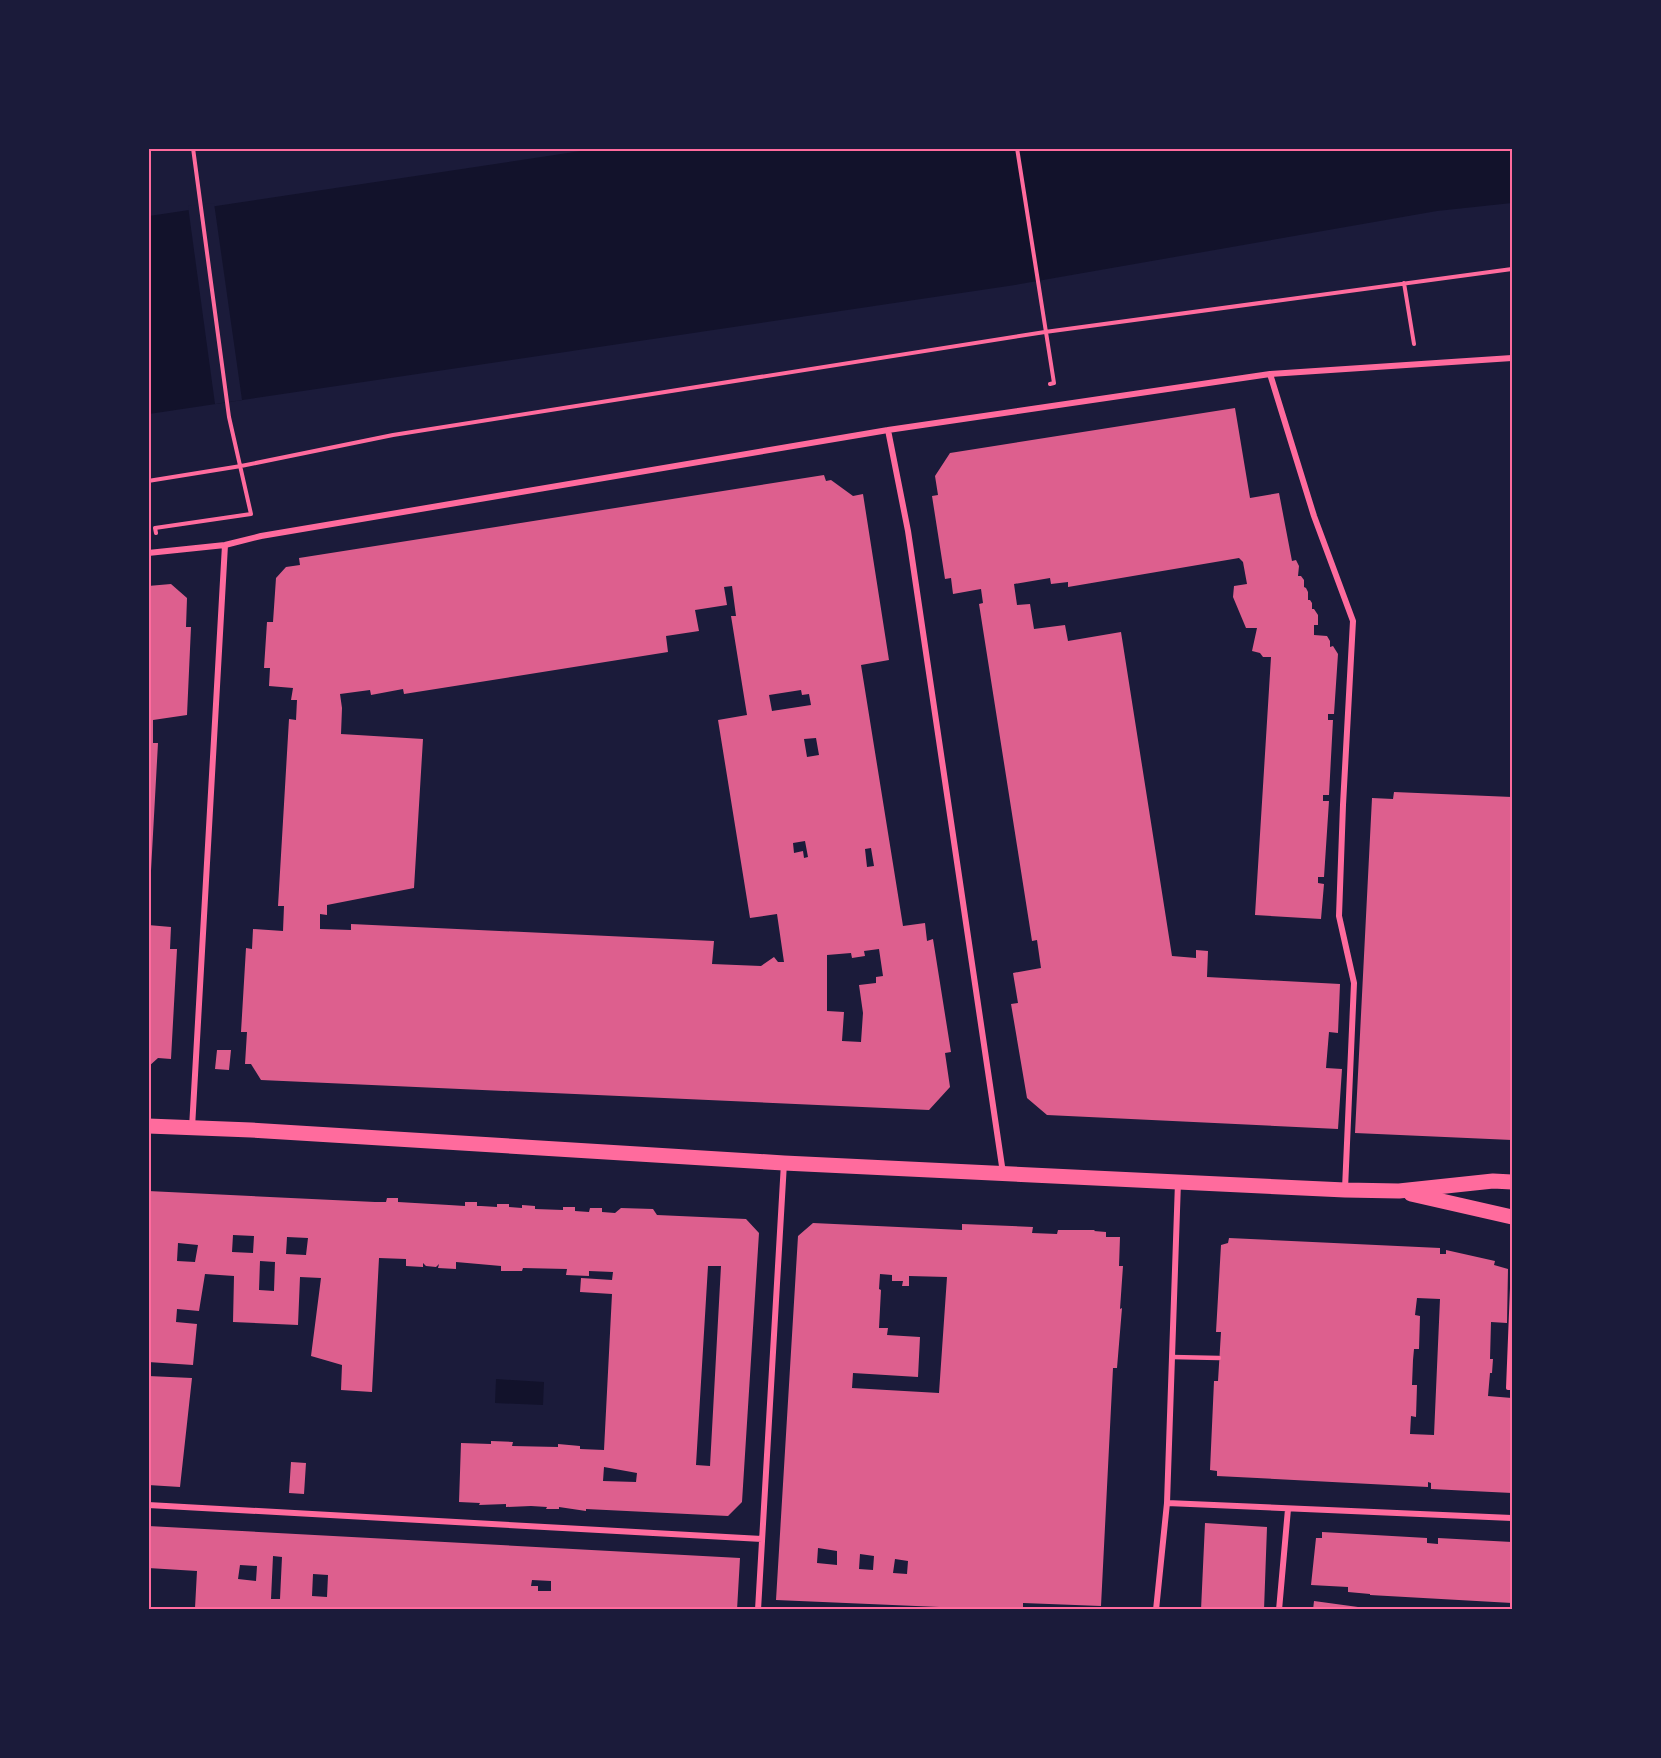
<svg xmlns="http://www.w3.org/2000/svg" width="1661" height="1758" font-family="'DejaVu Sans',sans-serif">
<style>
.water{fill:#12122b}
.pier{fill:#1b1b3a}
.building{fill:#dd5f8e;fill-rule:evenodd}
.lines{fill:none;stroke-linecap:round;stroke-linejoin:round}
.path{stroke:#ff6b9d;stroke-width:4}
.service{stroke:#ff6b9d;stroke-width:4.5}
.minor{stroke:#ff6b9d;stroke-width:6}
.primary{stroke:#ff6b9d;stroke-width:15}
.neatline{fill:none;stroke:#ff6b9d;stroke-width:2}
</style>
<rect width="100%" height="100%" fill="#1b1b3a"/>
<path class="water" d="M594,149H1512V203L1437,211L1015,285L149,414V216Z
M496,1379L544,1382L543,1405L495,1403Z"/>
<path class="pier" d="M214,203L242,400L215,404L188,206Z"/>
<path class="building" d="M1235,408L1250,498L1279,493L1292,561L1296,560L1299,566L1298,576H1301L1304,580V587L1306,588L1308,592V600H1310L1312,603V609H1314L1318,615V625H1314V635L1327,636L1330,641V647L1333,646L1338,654L1334,714H1328V720H1333L1329,795H1323V801H1329L1324,877H1318V883L1324,884L1321,919L1255,915L1271,657H1263L1260,653L1252,651L1257,628H1246L1233,597L1234,586L1247,584L1243,562L1239,558L1068,587V582L1051,584L1050,578L1014,584L1017,605L1030,604L1034,629L1065,625L1068,641L1121,632L1172,956L1196,958V950L1208,951L1207,977L1340,984L1338,1033L1329,1032L1326,1068L1342,1069L1338,1129L1047,1115L1027,1098L1011,1004L1018,1003L1013,973L1041,968L1037,940L1032,941L979,604L983,603L981,589L953,594L951,578L945,579L932,496L938,495L935,476L950,453Z
M824,475L826,481L831,480L853,496L863,494L889,660L861,665L903,926L925,923L927,941L933,939L951,1052L945,1053L950,1087L929,1110L261,1080L251,1064H245L247,1032H241L246,948L252,949L253,929L283,931L284,906H278L289,719L296,720L297,700H291L293,688L269,686L270,668H264L267,622H273L276,578L286,567L300,565L299,558ZM732,586L736,616H731L747,715L718,720L750,918L777,914L784,962H778L774,957L761,966L712,964L714,941L351,924V930L320,929V914L327,915V905L414,888L423,739L341,734L342,708L340,694L370,690L371,695L403,689L404,694L668,652L666,636L699,631L695,610L727,605L724,587ZM801,690L802,695L809,694L811,705L772,711L769,695ZM816,738L819,755L807,757L804,739ZM805,841L808,857L804,858L803,851L794,853L793,843ZM871,848L874,866L867,867L865,849ZM879,949L883,976L876,977V983L859,985L863,1013L861,1042L842,1041L844,1012L827,1011V955L851,953L852,958L865,956L864,951Z
M171,584L187,598L186,627H191L187,715L153,720V743H158L150,889H148V586Z
M1394,792L1512,797V1140L1355,1133L1372,798L1393,799Z
M148,925L171,927L170,949H177L171,1059L158,1058L148,1067Z
M217,1050H231L229,1070L215,1069Z
M148,1191L375,1202H386L387,1198H398V1202L449,1205L465,1206V1202H477V1206H481L497,1207V1204H509V1207L522,1208V1205L535,1206V1209L563,1210V1207H575V1211L589,1212L590,1208H602V1212L615,1213L621,1208L653,1209L657,1215L746,1219L759,1233L742,1502L728,1516L586,1509V1511L559,1507V1509H546L547,1507L531,1506L506,1507V1504L479,1505L480,1503L459,1502L461,1443L491,1444V1441L513,1442L512,1446L558,1447V1444L580,1446V1449L604,1450L612,1294L580,1292L581,1278L612,1280L613,1272L589,1271V1276L566,1275L567,1269L523,1268L522,1271H501V1266L456,1262V1269L438,1268L439,1264L436,1267L426,1266L423,1263V1267L406,1266V1259L379,1258L372,1392L341,1390L342,1365L311,1356L321,1278L300,1277L298,1325L233,1322L234,1276L205,1274L199,1311L177,1309L176,1322L197,1324L193,1365L148,1362ZM233,1235L254,1236L253,1253L232,1252ZM287,1237L308,1238L306,1255L286,1254ZM178,1243L198,1245L195,1262L177,1261ZM260,1261L275,1262L274,1291L259,1290ZM708,1266H721L710,1466L696,1465ZM604,1467L637,1473L636,1482L603,1481Z
M813,1223L962,1230V1224L1033,1227L1032,1233L1057,1234L1058,1230H1095L1094,1231L1106,1232V1237H1120L1119,1266H1123L1120,1309L1122,1308L1117,1368H1113L1101,1606L1023,1603V1610H1009L776,1600L798,1236ZM880,1274L892,1275V1281H903L902,1286H909V1276L947,1277L939,1393L852,1388L853,1373L918,1377L920,1337L887,1335L888,1328H879L881,1290L879,1289ZM818,1548L837,1551V1565L817,1563ZM860,1554L874,1556L873,1570L859,1569ZM895,1559L908,1561L907,1574L893,1573Z
M1229,1238L1440,1248V1254H1446V1250L1495,1261L1494,1265L1508,1269L1507,1323L1491,1322L1490,1359H1493L1492,1373H1490L1488,1396L1512,1398V1493L1431,1489V1483L1428,1482V1487L1217,1476V1471L1210,1470L1214,1381H1218L1221,1332H1216L1221,1245L1228,1243ZM1417,1298L1440,1299L1434,1435L1410,1434L1411,1416L1416,1417L1417,1385H1412L1413,1360L1414,1349H1419L1420,1316L1415,1315Z
M148,1376L192,1378L180,1487L148,1485Z
M291,1462L306,1463L304,1494L289,1493Z
M1205,1523L1267,1527L1264,1610H1201Z
M148,1526L740,1558L737,1610H219L195,1608L197,1571L148,1568ZM273,1556L282,1557L280,1599H271ZM240,1565L257,1566L256,1581L238,1579ZM313,1574L328,1575L327,1597L312,1596ZM532,1580L551,1581V1591H538V1586H531Z
M1322,1532L1427,1538V1543L1438,1544V1538L1512,1542V1603L1370,1595V1594L1348,1592V1587L1311,1585L1316,1538H1322Z
M1314,1601L1358,1607L1368,1610H1313Z"/>
<g class="lines">
<path class="path" d="M1017,148L1054,383L1050,384
M1404,283L1414,344
M148,481L241,466L393,435L1045,332L1512,269
M156,533L155,528L251,514L229,417L193,148
M1512,1288L1508,1388H1512"/>
<path class="service" d="M1172,1357L1219,1358"/>
<path class="minor" d="M1270,374L1314,516L1353,621L1343,805L1339,916L1354,983L1345,1189
M888,430L908,531L1003,1173
M148,553L225,545L261,536L888,430L1270,374L1512,358
M192,1128L225,545
M1167,1503L1512,1518
M148,1505L762,1539
M758,1610L784,1163
M1156,1610L1167,1503L1178,1182
M1279,1610L1288,1509"/>
<path class="primary" d="M148,1126L251,1130L784,1163L1345,1190L1399,1191L1493,1181L1512,1182
M1411,1194L1512,1217"/>
</g>
<rect width="1661" height="1758" fill="none" stroke="#1b1b3a" stroke-width="300"/>
<rect x="150" y="150" width="1361" height="1458" class="neatline"/>
</svg>
